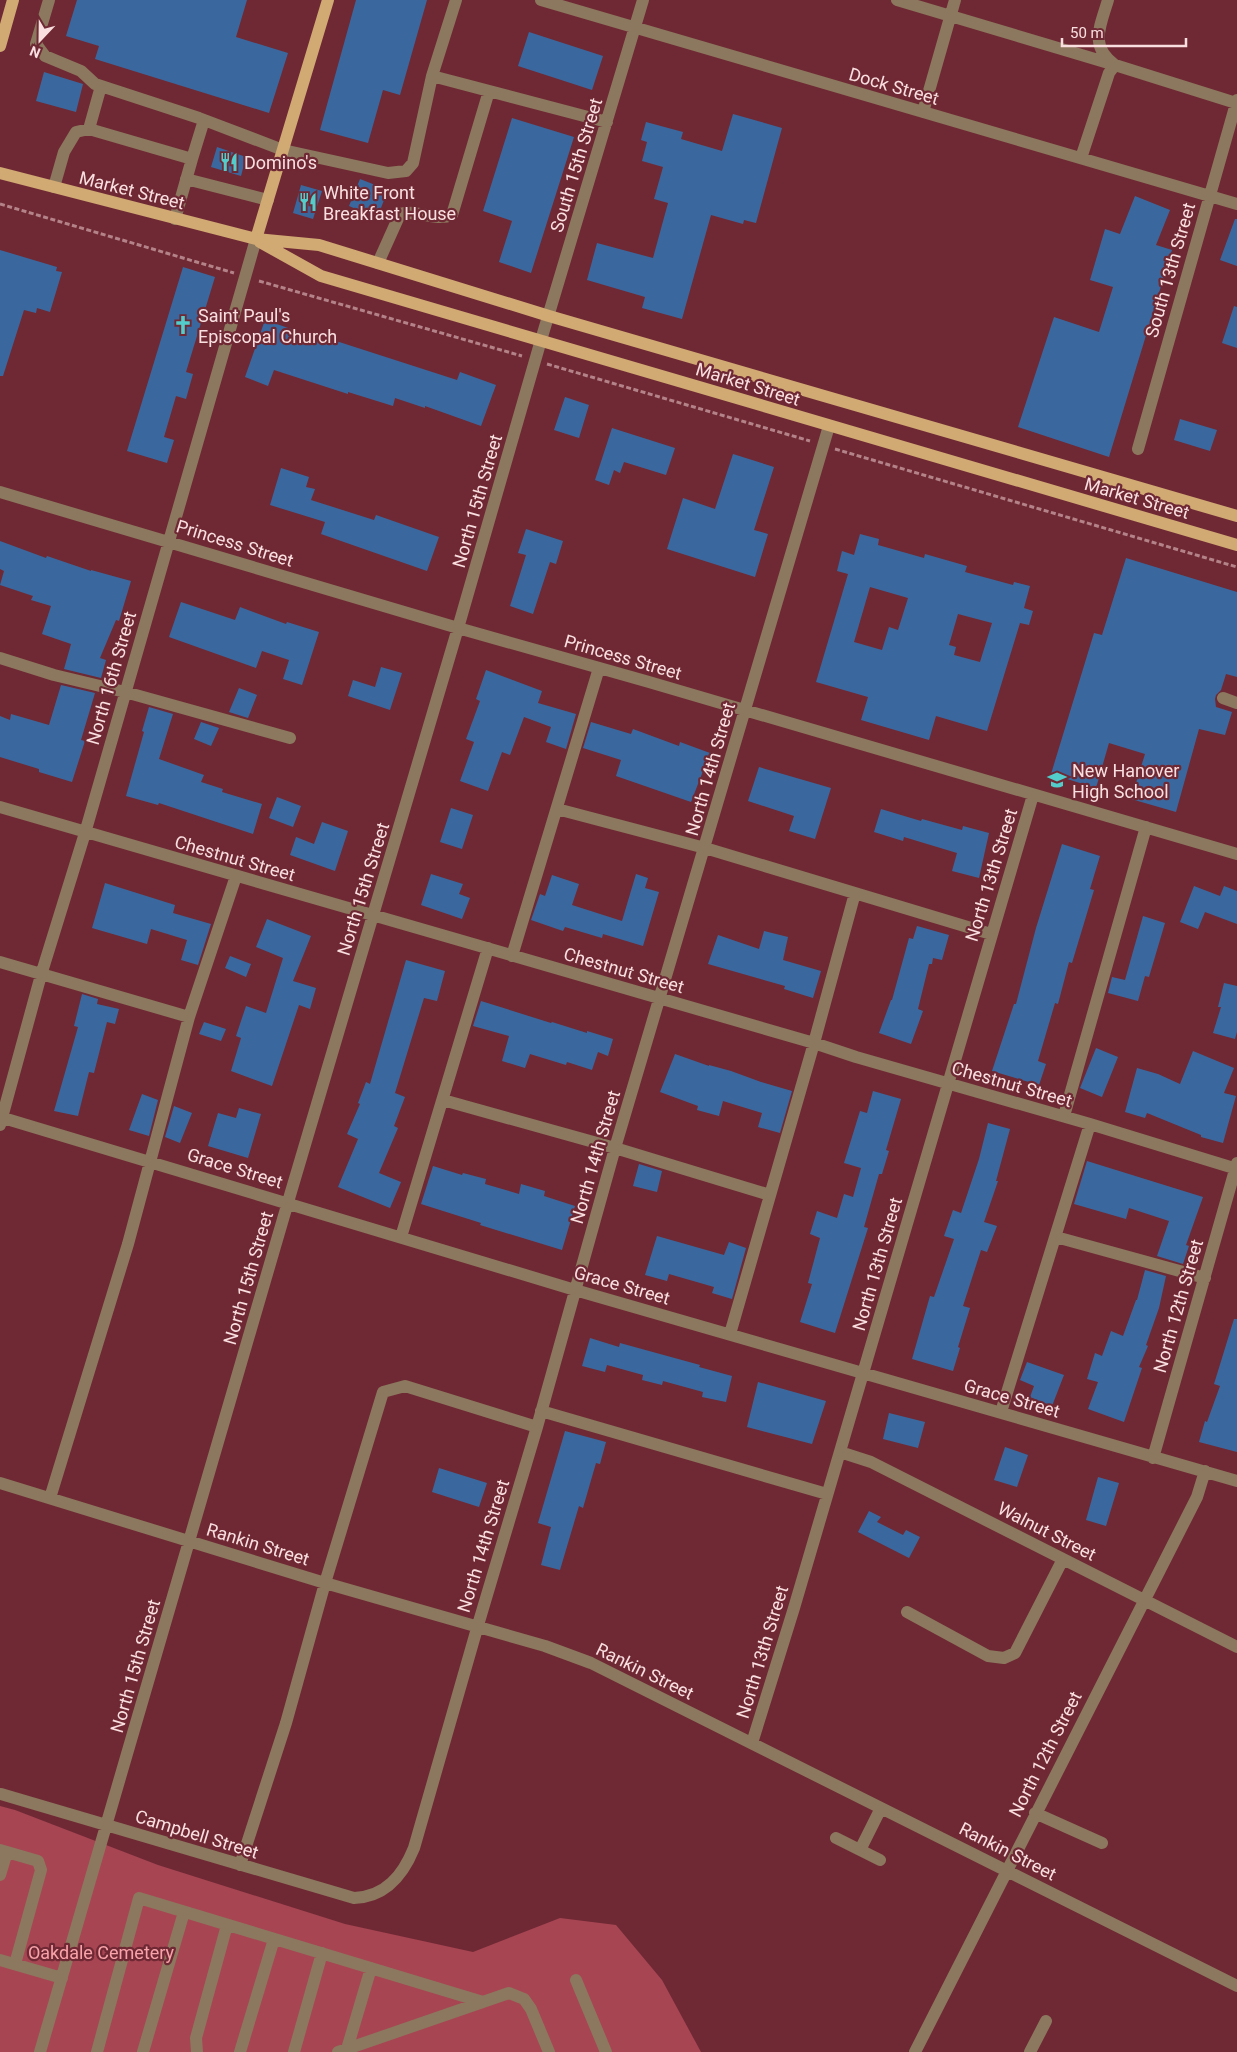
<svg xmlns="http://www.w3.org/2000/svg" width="1237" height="2052" font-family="Roboto,sans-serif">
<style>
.green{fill:#a74553}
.building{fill:#3a689e;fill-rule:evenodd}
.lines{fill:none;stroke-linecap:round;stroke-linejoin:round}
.path{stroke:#b48389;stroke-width:3;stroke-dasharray:5 2.5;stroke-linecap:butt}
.minor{stroke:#8c785e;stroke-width:12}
.major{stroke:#d1a973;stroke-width:12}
.labels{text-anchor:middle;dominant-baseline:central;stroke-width:4.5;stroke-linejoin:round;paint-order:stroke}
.street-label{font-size:18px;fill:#fadfe0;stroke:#6f2934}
.poi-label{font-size:18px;fill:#fadfe0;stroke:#6f2934;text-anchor:start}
.park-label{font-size:18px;fill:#f8a2aa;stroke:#6f2934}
</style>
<rect width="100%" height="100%" fill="#6f2934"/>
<path class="green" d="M0,1806L15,1810L158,1865L345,1924L473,1952L560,1918L616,1925L662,1980L701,2052H0Z"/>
<path class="building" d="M77,0H247L236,37L288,53L269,113L95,59L99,46L66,36Z
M356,0H427L400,95L383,90L368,143L320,130Z
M529,32L603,56L592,90L518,66Z
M44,72L83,84L76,112L36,101Z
M733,114L782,128L756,223L744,220L743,224L711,215L682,319L642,308L645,297L587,280L597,243L653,258L668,203L654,199L663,167L642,161L647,142L641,140L646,122L683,132L681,139L722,151Z
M512,118L574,137L531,273L499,262L512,221L483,211Z
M217,147L246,157L241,176L211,167Z
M360,179L388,190L377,218L349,206Z
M301,185L322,191L313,219L293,213Z
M1135,196L1170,210L1156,245L1172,250L1109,457L1018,427L1054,317L1099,332L1113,287L1090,280L1105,229L1120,234Z
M1235,219H1237V266L1220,260Z
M0,250L57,267L56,271L62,272L50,312L37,308L36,313L24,310L3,376H0Z
M183,267L215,277L186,372L193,374L186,399L176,396L164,437L174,440L167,463L127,451Z
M1234,306L1237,307V348L1222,343Z
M265,320L332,343L333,340L457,380L460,372L496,385L481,426L425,406V408L395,398L393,406L348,392V394L274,370L268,386L245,377Z
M565,397L589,405L579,438L554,430Z
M1180,419L1217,430L1210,451L1174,440Z
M612,428L675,448L666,475L624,462L620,473L614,470L609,485L595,480Z
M733,454L774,467L754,530L768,534L755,577L667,549L683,498L715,509Z
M281,468L309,477L306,487L315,489L311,500L374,520L376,515L439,537L427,571L321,534L325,522L270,505Z
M526,529L563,541L556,564L550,562L533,614L510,606L526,555L518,553Z
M860,534L879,539L878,545L924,558L925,554L967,566L965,572L1013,585L1014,582L1030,586L1024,608L1033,611L1029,625L1020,623L987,731L936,716L929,740L861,720L868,697L816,682L848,574L837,571L842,551L854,555ZM870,587L908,598L898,630L889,627L882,650L854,642ZM958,614L992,623L980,662L954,655L956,647L949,645Z
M0,541L46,558L47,556L91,571V570L131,581L119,621L116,620L100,658L106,660L101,678L64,669L71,644L42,634L51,606L31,600L33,596L0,585L4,571L0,569Z
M1126,558L1237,592V677L1226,674L1221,690L1216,695L1215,699L1216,707L1232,712L1225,735L1199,729L1176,812L1131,799L1145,754L1109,743L1096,788L1051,774L1094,633L1102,635Z
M181,602L235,620L240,607L286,624L287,622L319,632L302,685L283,679L289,660L262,651L256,668L169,637Z
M381,667L402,673L390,710L348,696L353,680L375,687Z
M486,670L542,691L538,703L576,714L566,749L546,742L551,727L524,717L510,755L502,752L488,791L460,781L474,742L466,739L480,701L476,699Z
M61,685L95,693L81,740L85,741L72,782L39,772V769L0,757V716L10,720L11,714L49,725Z
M239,688L257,695L248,718L229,712Z
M149,707L173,714L159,759L204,775L201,782L223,789L222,792L262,804L253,834L159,803L158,805L126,796L144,732L142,731Z
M201,722L219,728L211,746L194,739Z
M591,722L631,734L633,729L679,746L680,742L710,753L691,802L616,776L621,760L583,748Z
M759,767L831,788L815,839L789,831L794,816L748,801Z
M277,797L301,806L293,827L269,818Z
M451,808L473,815L462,849L440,842Z
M881,809L921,821L922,819L962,830L963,826L989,833L979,878L952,871L957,853L904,837L903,841L874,832Z
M322,822L348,831L335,871L290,855L296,837L314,844Z
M1062,844L1100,856L1090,889L1094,890L1072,963L1069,962L1058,1004L1055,1003L1038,1061L1046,1064L1039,1085L992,1071L1014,1004H1016L1036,928Z
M431,874L463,884L459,894L470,898L462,919L421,905Z
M636,874L648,878L645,888L659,892L643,946L603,934L602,938L565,927L563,931L531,920L540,894L545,896L552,875L579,884L572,905L622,921Z
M105,883L175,905L173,913L211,924L198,965L181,960L187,940L151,929L147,944L92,928Z
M1194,886L1220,896L1224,886L1237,891V924L1205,912L1198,929L1180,922Z
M1143,916L1165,923L1149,977L1145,976L1138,1001L1108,993L1112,977L1125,980Z
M267,919L311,936L293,981L316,988L310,1009L299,1005L272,1086L231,1071L241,1038L236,1036L246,1006L266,1013L283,958L256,947Z
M917,926L949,935L942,960L933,958L932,964H929L918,1009L923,1011L911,1044L879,1033L891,1000H892L909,938L913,939Z
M764,931L788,937L783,960L821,971L813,998L784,989L785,986L708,964L718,935L759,949Z
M230,956L251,964L246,977L225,968Z
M406,960L445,971L437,1001L424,998L395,1093L405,1097L394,1126L398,1128L379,1173L401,1182L390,1208L338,1187L358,1139L347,1134L360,1104L358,1103L366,1082L370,1084Z
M1224,983L1237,986V1032L1235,1039L1213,1033L1221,1007H1218Z
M82,994L98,999L97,1004L119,1009L115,1024L107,1022L94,1073L89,1072L78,1116L54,1111L78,1027L74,1026Z
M481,1001L551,1023L552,1022L587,1033V1031L613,1039L608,1056L598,1052L592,1070L567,1062L566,1065L530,1054L525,1068L502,1061L509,1036L473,1026Z
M204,1022L226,1029L221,1041L199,1034Z
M1096,1048L1118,1057L1102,1097L1080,1088Z
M1193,1051L1234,1068L1224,1093L1236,1096L1223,1143L1201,1137V1135L1147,1113L1145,1118L1125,1112L1137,1068L1158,1074L1180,1084Z
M675,1054L709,1066V1065L731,1071L761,1082L792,1091L780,1133L758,1127L762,1113L723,1101L719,1116L697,1110L698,1106L660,1092Z
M873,1091L901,1099L886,1150L889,1151L882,1174H879L864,1227L868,1228L835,1333L800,1322L812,1284L808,1283L820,1238L810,1234L817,1211L837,1218L844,1194L853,1197L861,1168L844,1163L860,1111L867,1113Z
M142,1094L158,1100L149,1136L129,1130Z
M174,1106L192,1113L180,1143L165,1137Z
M239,1108L261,1114L248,1158L208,1146L218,1113L236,1118Z
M988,1123L1010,1129L996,1181H998L984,1222L997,1226L987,1252L981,1250L963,1306L970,1308L958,1347L960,1348L953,1371L912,1359L930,1296L934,1297L954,1239L944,1236L953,1210L961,1213L979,1159Z
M1087,1161L1203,1197L1186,1245L1189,1246L1183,1264L1157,1256L1169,1221L1129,1208L1126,1219L1074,1204Z
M639,1164L662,1171L657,1192L633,1186Z
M433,1166L462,1175L463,1173L486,1179L485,1184L519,1194L521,1184L545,1191L544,1196L575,1206L562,1250L480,1225L481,1223L421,1204Z
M657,1236L724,1255L729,1242L746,1248L732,1299L712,1293L714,1287L669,1274L667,1281L645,1275Z
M1145,1270L1166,1276L1159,1308L1146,1345L1148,1346L1139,1367L1142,1368L1124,1422L1088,1409L1098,1382L1087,1379L1095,1353L1102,1356L1111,1331L1123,1336L1136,1300H1137Z
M1234,1319H1237V1452L1199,1442L1205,1421L1207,1422L1220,1386L1214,1384Z
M590,1338L619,1347L620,1343L700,1365L699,1367L732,1376L726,1402L702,1397L703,1392L663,1381L662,1385L642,1380L643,1375L607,1365L605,1372L582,1366Z
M1027,1362L1064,1375L1052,1406L1030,1397L1034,1386L1020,1380Z
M758,1382L826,1401L812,1444L747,1427Z
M889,1413L925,1422L918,1448L883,1439Z
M565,1431L606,1442L600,1464L596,1463L583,1508L579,1506L560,1570L541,1565L551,1527L538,1523Z
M1005,1447L1028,1455L1017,1487L994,1480Z
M439,1468L487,1483L479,1507L432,1492Z
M1098,1477L1119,1483L1106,1526L1086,1520Z
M869,1511L881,1517L877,1522L903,1535L906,1530L920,1537L909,1558L858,1532Z"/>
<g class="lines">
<path class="path" d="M0,204L234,273
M259,281L522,356
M547,364L810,441
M835,449L1237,567"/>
<path class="minor" d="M49,0L36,44L45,56L81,71L95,84L199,118L283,150L388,173L406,171L413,163L432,76L607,122
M541,0L1237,204
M897,0L1115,65L1109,73L1081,158
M1108,0C1100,27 1089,46 1115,65L1236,103
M432,76L456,0
M923,112L955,0
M89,129L192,159L175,219
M192,159L204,120
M186,179L268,200
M54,187L64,152L76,132L89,129L101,86
M378,263L400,214C418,209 435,222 452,215L489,91
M1138,449L1237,100
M0,492L458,628L649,682L1237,854
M0,658L54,675L125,692L290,738
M1223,698L1237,703
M0,807L814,1043L856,1057L1090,1124L1237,1169
M557,809L705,848L991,934
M512,956L599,668
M0,962L189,1017
M443,1100L615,1148L770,1195
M1064,1116L1146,827
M0,1117L575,1290L1237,1481
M0,1125L41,975L85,833L256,239
M401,1237L488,948
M1056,1237L1205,1278
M730,1334L814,1043L855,893
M541,1411L827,1494
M1001,1412L1090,1124
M840,1452L871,1462L1237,1647
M1153,1458L1237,1163
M0,1483L325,1583L545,1646L591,1663L1237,1986
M50,1498L128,1244L189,1017L236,876
M907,1612L988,1656L1004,1658L1015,1653L1063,1559
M752,1743L794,1608L1033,795
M1,1794L354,1898C386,1897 403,1875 414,1848L478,1625L537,1427L615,1148L829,426
M1035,1813L1102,1843
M836,1838L880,1860
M0,1850L38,1861L41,1870L15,1964
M860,1850L881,1808
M240,1865L286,1723L325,1583L383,1392L405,1386L537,1427
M0,1875L7,1852
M0,1960L62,1978
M576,1980L606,2052
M347,2049L371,1968
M40,2052L288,1202L458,628L541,340L643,0
M97,2052L139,1898L483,2002
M143,2052L184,1912
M197,2052L196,2038L227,1925
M240,2052L274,1939
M294,2052L322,1953
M338,2052L509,1993L524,1999L531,2009L549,2052
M915,2052L1197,1497L1205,1471
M1030,2052L1046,2021"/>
<path class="major" d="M0,46L13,0
M0,173L256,239L319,245L549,316L1237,516
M256,239L328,0
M260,242L321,276L1237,545"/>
</g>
<defs>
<g id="restaurant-bare" transform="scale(1.5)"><path d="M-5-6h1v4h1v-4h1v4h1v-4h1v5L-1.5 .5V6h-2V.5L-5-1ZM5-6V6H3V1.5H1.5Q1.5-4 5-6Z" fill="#53cdcb" stroke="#6f2934" stroke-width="2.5" paint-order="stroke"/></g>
<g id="church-bare" transform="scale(1.5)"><path d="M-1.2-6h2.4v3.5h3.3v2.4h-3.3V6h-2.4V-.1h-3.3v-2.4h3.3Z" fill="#53cdcb" stroke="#6f2934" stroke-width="2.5" paint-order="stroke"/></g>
<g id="school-bare" transform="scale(1.5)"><path d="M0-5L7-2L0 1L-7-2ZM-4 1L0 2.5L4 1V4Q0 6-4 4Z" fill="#53cdcb" stroke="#6f2934" stroke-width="2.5" paint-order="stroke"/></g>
</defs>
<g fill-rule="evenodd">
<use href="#restaurant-bare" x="229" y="162"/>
<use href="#restaurant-bare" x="308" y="202"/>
<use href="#church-bare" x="183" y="325"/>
<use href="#school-bare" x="1057" y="780"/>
</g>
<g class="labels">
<g class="street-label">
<text transform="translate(894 86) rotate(16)">Dock Street</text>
<text transform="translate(576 165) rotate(-73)">South 15th Street</text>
<text transform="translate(132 190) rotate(14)">Market Street</text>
<text transform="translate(1170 270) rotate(-74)">South 13th Street</text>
<text transform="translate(748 384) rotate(17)">Market Street</text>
<text transform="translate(1137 498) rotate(16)">Market Street</text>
<text transform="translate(477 501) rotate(-74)">North 15th Street</text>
<text transform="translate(235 543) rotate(17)">Princess Street</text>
<text transform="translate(623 657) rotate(16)">Princess Street</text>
<text transform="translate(111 678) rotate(-74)">North 16th Street</text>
<text transform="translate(710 769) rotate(-74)">North 14th Street</text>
<text transform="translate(235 858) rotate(16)">Chestnut Street</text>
<text transform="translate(991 875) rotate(-73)">North 13th Street</text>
<text transform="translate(363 889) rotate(-73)">North 15th Street</text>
<text transform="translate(624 970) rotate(16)">Chestnut Street</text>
<text transform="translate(1012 1084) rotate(16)">Chestnut Street</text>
<text transform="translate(595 1157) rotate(-74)">North 14th Street</text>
<text transform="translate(235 1168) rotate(17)">Grace Street</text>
<text transform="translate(877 1264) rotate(-74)">North 13th Street</text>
<text transform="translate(248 1278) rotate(-74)">North 15th Street</text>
<text transform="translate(622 1285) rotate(16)">Grace Street</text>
<text transform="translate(1178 1306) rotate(-74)">North 12th Street</text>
<text transform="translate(1012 1398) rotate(16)">Grace Street</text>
<text transform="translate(1047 1531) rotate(27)">Walnut Street</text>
<text transform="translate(258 1544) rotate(17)">Rankin Street</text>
<text transform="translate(483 1546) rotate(-73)">North 14th Street</text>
<text transform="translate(762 1652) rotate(-73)">North 13th Street</text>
<text transform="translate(135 1666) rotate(-74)">North 15th Street</text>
<text transform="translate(645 1671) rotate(26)">Rankin Street</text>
<text transform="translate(1045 1754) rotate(-63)">North 12th Street</text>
<text transform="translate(197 1834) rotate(17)">Campbell Street</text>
<text transform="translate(1008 1851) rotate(27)">Rankin Street</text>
</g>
<g class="poi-label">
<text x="244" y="162">Domino's</text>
<text x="323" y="192">White Front<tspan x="323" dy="21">Breakfast House</tspan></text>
<text x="198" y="315">Saint Paul's<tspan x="198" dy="21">Episcopal Church</tspan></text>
<text x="1072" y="770">New Hanover<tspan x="1072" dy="21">High School</tspan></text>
</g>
<g class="park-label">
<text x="101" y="1952">Oakdale Cemetery</text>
</g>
</g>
<g transform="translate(40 40) rotate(202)" stroke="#6f2934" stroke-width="4" paint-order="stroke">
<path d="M0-4L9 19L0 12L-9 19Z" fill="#fadfe0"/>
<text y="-8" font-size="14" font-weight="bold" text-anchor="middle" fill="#fadfe0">N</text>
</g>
<path d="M1062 38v8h124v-8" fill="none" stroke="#fadfe0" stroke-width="2.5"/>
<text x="1070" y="38" font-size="15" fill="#fadfe0" stroke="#6f2934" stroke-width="4" paint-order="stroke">50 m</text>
</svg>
